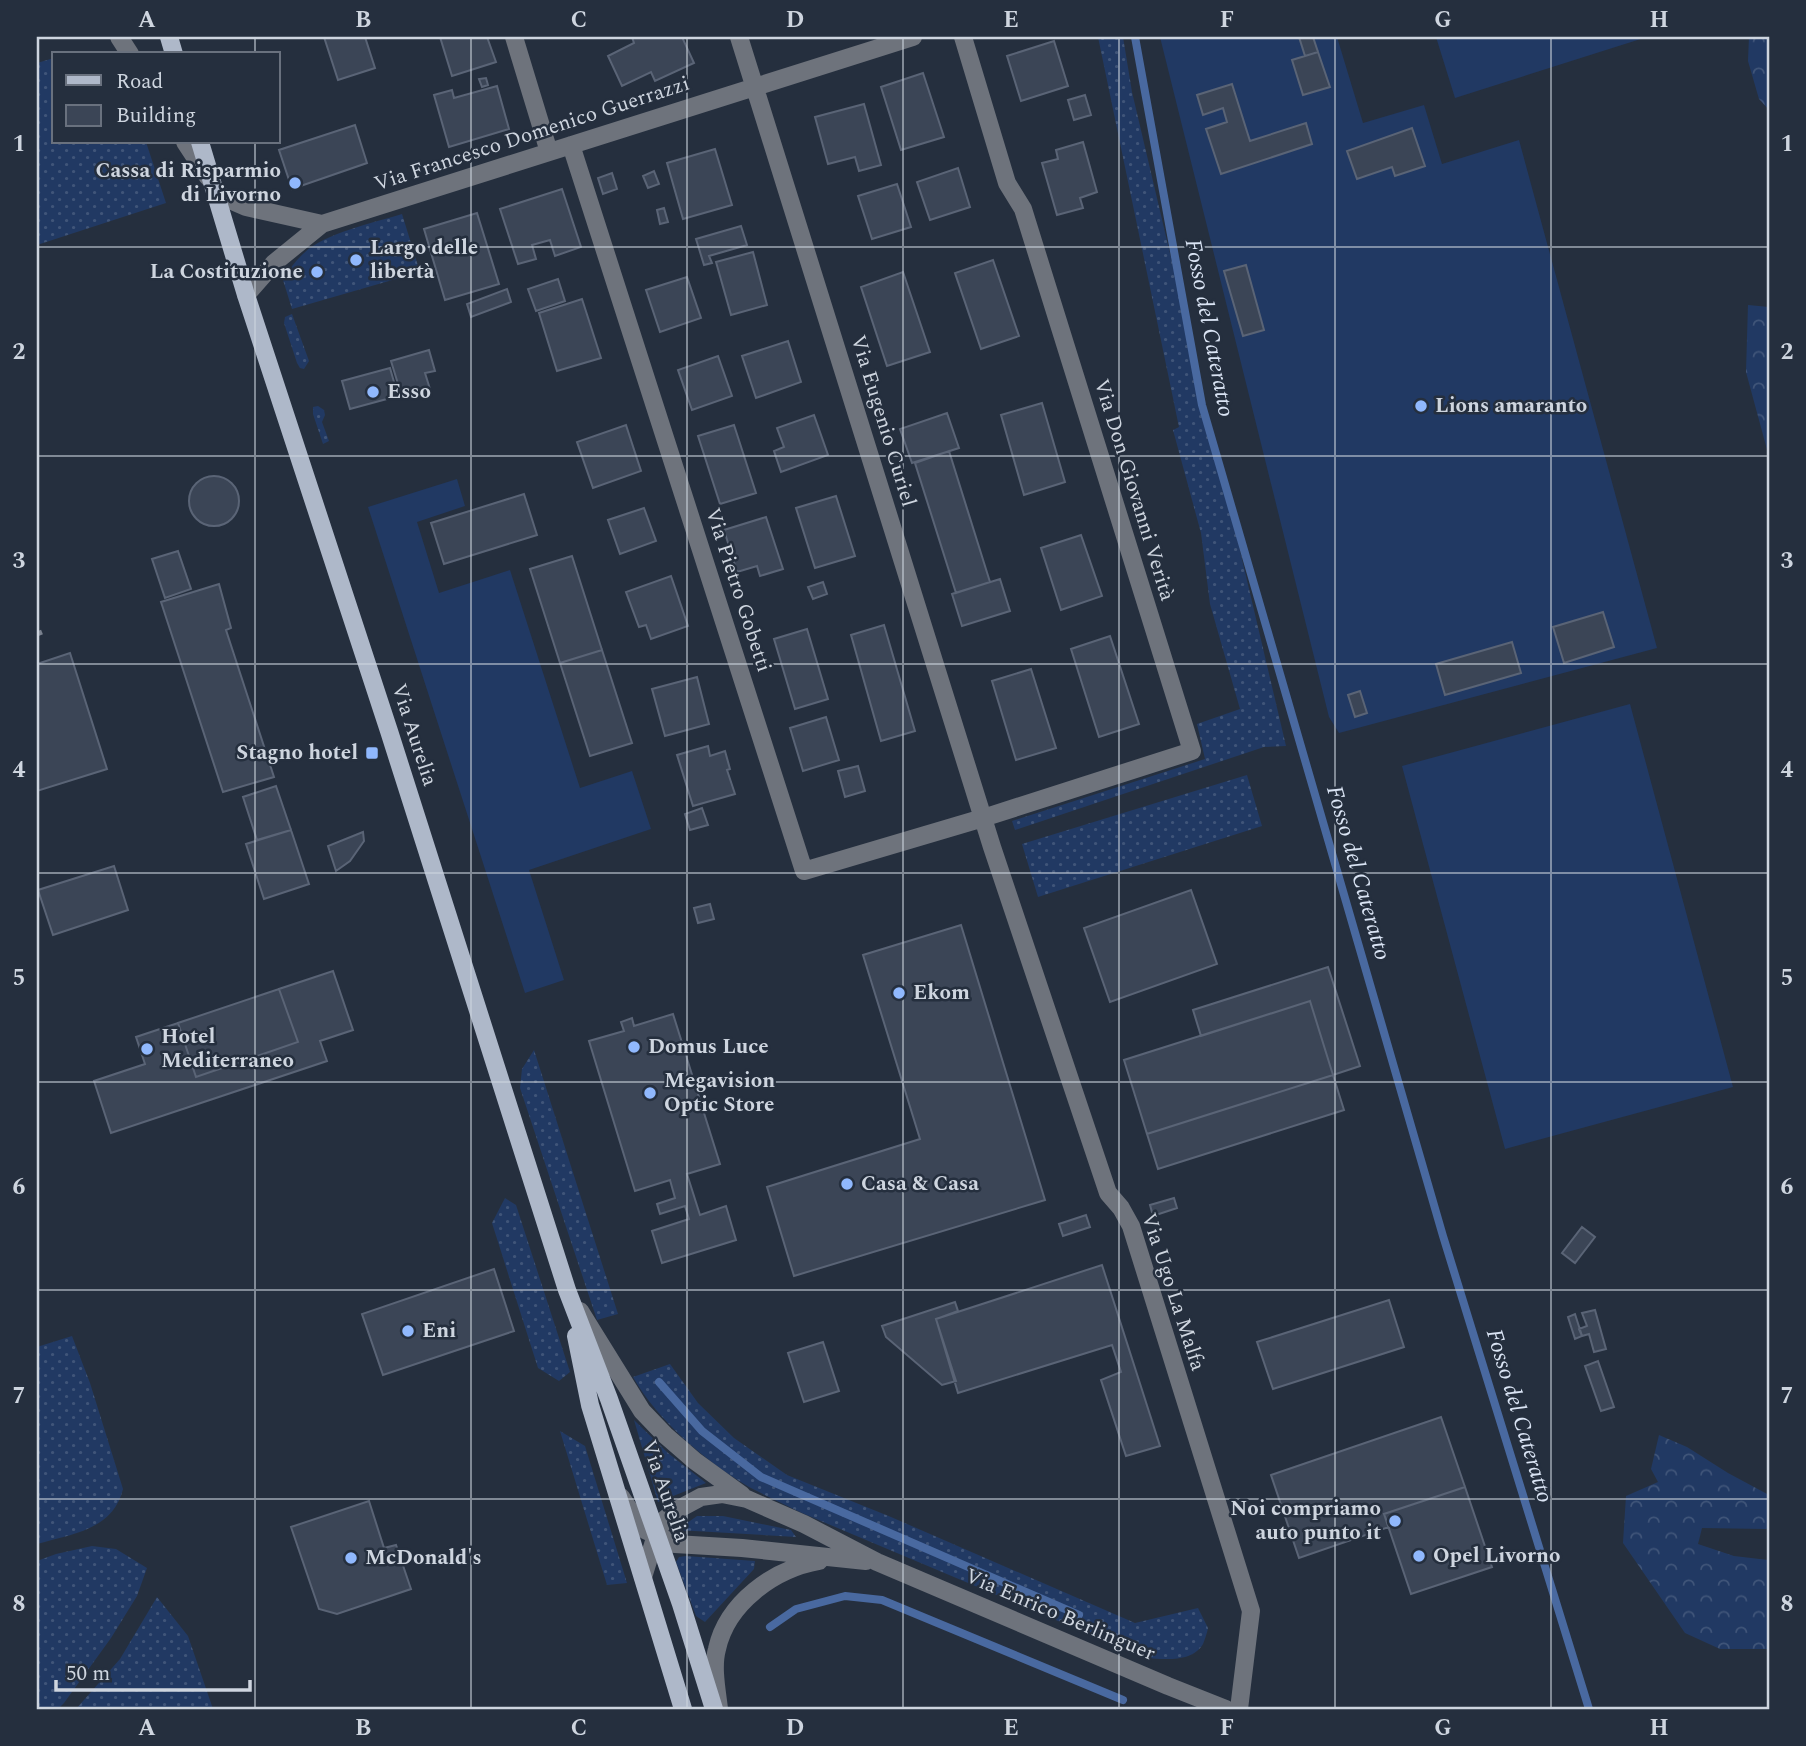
<svg xmlns="http://www.w3.org/2000/svg" width="1806" height="1746" font-family="Spectral,serif">
<style>
.grass{fill:url(#grass-dots)}
.forest{fill:url(#forest-crowns)}
.garden{fill:#213963}
.lines{fill:none;stroke-linecap:round;stroke-linejoin:round}
.stream{stroke:#4969a0;stroke-width:8}
.building{fill:#3b4556;stroke:#5a6476;stroke-width:2}
.minor{stroke:#6e737c;stroke-width:18}
.major{stroke:#aeb8c9;stroke-width:18}
.rail{stroke:#79818e;stroke-width:5;stroke-dasharray:9 9;stroke-linecap:butt}
.grid{fill:none;stroke:#ced5df;stroke-width:2;stroke-opacity:0.55}
.poi-dot{fill:#90b8fd;stroke:#252f3e;stroke-width:2.5}
.labels{text-anchor:middle;dominant-baseline:central;stroke-width:5;stroke-linejoin:round;paint-order:stroke}
.street-label{font-size:21px;fill:#ced5df;stroke:#252f3e}
.poi-label{font-size:21px;font-weight:bold;fill:#ced5df;stroke:#252f3e;text-anchor:start}
.water-label{font-size:23px;font-style:italic;fill:#dae4f4;stroke:#252f3e}
.neatline{fill:none;stroke:#ced5df;stroke-width:2.5}
.grid-label{font-size:23px;text-anchor:middle;font-weight:bold;fill:#ced5df}
</style>
<defs>
<pattern id="grass-dots" width="8" height="8" patternUnits="userSpaceOnUse" patternTransform="scale(1.75)"><rect width="8" height="8" fill="#213963"/><path d="M2 2h.1M6 6h.1" fill="none" stroke="#405579" stroke-width="1.8" stroke-linecap="round"/></pattern>
<pattern id="forest-crowns" width="20" height="18" patternUnits="userSpaceOnUse" patternTransform="scale(1.75)"><rect width="20" height="18" fill="#213963"/><path d="M2 6a3 3 0 1 1 6 0M12 15a3 3 0 1 1 6 0" fill="none" stroke="#405579"/></pattern>
</defs>
<rect width="100%" height="100%" fill="#252f3e"/>
<path class="grass" d="M1098,37H1123L1132,92L1286,746L1264,747L1015,830L1012,821L1205,759L1197,724L1240,709L1210,604L1201,533L1173,430L1179,427Z
M54,58V142H146L166,203L37,245V63Z
M402,214L420,272L292,309L283,280C289,270 295,261 304,253C325,233 373,223 402,214Z
M292,314L309,361L304,369L300,368L297,363L284,323L285,317Z
M318,406L324,410L325,415L322,422L329,441L323,444L313,414V407Z
M1247,775L1262,826L1038,897L1022,844Z
M534,1050L618,1314L597,1320L520,1088L522,1069Z
M505,1198L516,1205L570,1372L559,1381L538,1368L492,1223Z
M72,1336L90,1383L123,1489C113,1530 72,1534 37,1544V1347Z
M670,1364L698,1403L734,1438L787,1475L891,1517L1135,1623L1198,1608L1208,1628C1207,1633 1205,1639 1203,1644C1192,1663 1164,1659 1146,1658L802,1513C784,1504 766,1496 749,1487C706,1462 657,1420 633,1377Z
M634,1420L668,1453L706,1483L658,1502Z
M560,1431L585,1446L627,1583L607,1585Z
M697,1516H723L791,1530L796,1537L677,1530Z
M92,1546L116,1549L147,1568L137,1596L111,1638L64,1703L58,1709H37V1561L56,1554Z
M686,1556L755,1561L754,1569L705,1622L696,1616L676,1562L679,1557Z
M157,1597L188,1636L213,1709H76L120,1659Z"/>
<path class="forest" d="M1749,37H1769V110L1759,99L1748,61Z
M1748,305L1769,307V457L1746,372Z
M1659,1435L1687,1447L1728,1473L1769,1495V1527L1766,1529L1702,1528L1698,1544L1734,1556L1768,1560L1769,1559V1649H1720L1685,1633L1623,1543L1626,1496L1658,1482L1651,1469Z"/>
<path class="garden" d="M1160,37H1337L1363,123L1424,105L1442,164L1519,140L1657,648L1339,733L1329,717Z
M1436,37H1647L1455,98Z
M457,479L465,506L417,522L439,593L510,570L580,788L632,771L651,829L529,870L564,980L525,993L368,507Z
M1630,704L1733,1087L1505,1149L1402,766Z"/>
<g class="lines">
<path class="stream" d="M1135,37L1202,405L1443,1236L1589,1709
M659,1382L702,1431L761,1477L1079,1615
M770,1627L796,1609L845,1596L882,1600L1123,1700"/>
</g>
<path class="building" d="M324,37H365L375,68L338,80Z
M440,37H487L496,62L452,76Z
M632,37H682L694,63L655,81L651,72L622,86L608,56L634,43Z
M1299,37H1313L1318,52L1305,56Z
M1054,41L1068,86L1021,101L1007,56Z
M1318,52L1330,87L1303,95L1292,60Z
M923,73L944,137L901,150L881,87Z
M486,78L488,85L482,87L479,79Z
M1232,84L1250,141L1306,123L1312,144L1221,174L1206,129L1227,122L1223,108L1203,115L1197,95Z
M497,86L509,129L449,147L434,95L452,90L454,98Z
M1085,95L1091,115L1074,120L1068,100Z
M864,104L881,165L859,171L855,157L828,164L815,117Z
M355,125L367,163L292,189L279,150Z
M1412,128L1425,166L1395,176L1392,167L1357,179L1347,151Z
M1083,142L1097,192L1080,198L1083,208L1057,215L1042,163L1058,159L1056,150Z
M715,149L732,205L683,219L667,163Z
M958,168L970,207L930,220L917,182Z
M654,171L659,184L648,188L643,176Z
M612,173L617,189L603,194L598,178Z
M897,184L911,227L872,239L858,196Z
M562,189L581,247L555,256L550,240L532,245L536,259L518,264L500,209Z
M664,208L668,222L660,224L657,210Z
M477,213L499,284L445,300L424,229Z
M741,226L747,245L709,256L712,263L704,265L696,239Z
M753,252L767,305L731,315L716,262Z
M993,260L1019,336L981,349L955,273Z
M1246,265L1264,330L1243,336L1224,271Z
M903,272L930,352L887,366L861,287Z
M687,277L701,318L660,332L646,290Z
M558,279L565,301L536,311L528,289Z
M507,289L511,302L471,317L467,304Z
M582,299L601,358L557,371L539,313Z
M788,341L801,382L756,398L742,356Z
M429,350L435,371L425,373L430,389L402,397L391,361Z
M718,356L732,396L692,410L678,370Z
M390,368L398,396L350,409L342,381Z
M1042,403L1065,482L1024,495L1001,415Z
M947,413L959,448L912,463L900,429Z
M814,415L828,455L781,472L774,451L784,447L777,428Z
M626,425L641,471L593,488L577,442Z
M734,425L756,493L720,504L698,436Z
M949,451L990,582L956,593L915,463Z
M189 501a25 25 0 1 1 50 0a25 25 0 1 1-50 0Z
M524,494L537,535L444,564L431,523Z
M836,496L855,556L815,568L796,508Z
M644,508L656,541L620,554L608,520Z
M766,517L783,569L760,576L757,566L737,572L724,530Z
M1081,535L1102,596L1061,610L1041,548Z
M178,551L191,589L165,598L152,559Z
M572,556L602,650L560,663L530,569Z
M671,576L688,626L651,639L646,625L639,627L626,592Z
M1000,579L1010,611L962,626L952,594Z
M823,582L827,594L813,599L808,587Z
M219,584L231,628L226,630L274,777L223,792L161,602Z
M1603,612L1614,647L1564,663L1553,627Z
M884,625L915,731L881,741L851,635Z
M807,629L828,699L795,709L774,639Z
M1110,636L1139,724L1099,737L1071,649Z
M1512,642L1521,673L1445,695L1436,664Z
M602,650L632,743L590,756L560,663Z
M70,653L107,769L37,791V664Z
M1031,669L1056,748L1016,760L992,681Z
M697,677L709,724L665,736L652,689Z
M1360,691L1367,713L1355,717L1348,695Z
M826,717L839,760L803,771L790,728Z
M708,746L710,756L725,751L730,769L727,770L735,794L693,806L677,755Z
M858,766L865,791L845,797L838,771Z
M276,786L291,830L257,840L243,797Z
M702,808L708,825L690,830L685,814Z
M291,830L309,884L264,899L246,844Z
M363,832L364,841L350,861L336,871L328,846Z
M114,866L128,910L53,935L38,890Z
M1191,890L1217,964L1110,1002L1084,928Z
M710,904L714,919L698,923L694,908Z
M961,925L1045,1200L794,1276L767,1187L920,1139L863,955Z
M1328,967L1360,1066L1333,1075L1310,1001L1201,1036L1193,1010Z
M333,971L353,1030L320,1041L327,1061L111,1133L94,1081L145,1064L136,1037L178,1023L196,1077L298,1042L279,989Z
M279,989L298,1042L196,1077L178,1023Z
M1310,1001L1333,1075L1147,1134L1124,1060Z
M673,1014L720,1164L687,1174L700,1215L726,1206L736,1240L662,1263L652,1231L689,1219L685,1206L660,1214L657,1204L675,1198L670,1180L635,1191L589,1041L624,1031L621,1022L632,1018L634,1026Z
M1333,1075L1344,1110L1158,1169L1147,1134Z
M1174,1198L1177,1208L1153,1216L1150,1205Z
M1086,1215L1090,1227L1063,1236L1059,1224Z
M1582,1227L1595,1237L1575,1263L1562,1253Z
M1102,1265L1160,1446L1126,1456L1101,1380L1121,1372L1112,1345L958,1393L936,1319Z
M494,1269L514,1331L383,1375L362,1314Z
M1389,1300L1404,1347L1273,1389L1257,1342Z
M955,1302L958,1311L936,1319L956,1381L942,1385L886,1337L882,1326Z
M1595,1310L1606,1349L1594,1352L1589,1334L1582,1336L1579,1329L1587,1326L1582,1313Z
M1575,1314L1582,1336L1575,1339L1568,1317Z
M823,1342L839,1391L804,1402L788,1353Z
M1598,1361L1614,1407L1601,1411L1585,1366Z
M1441,1417L1465,1487L1384,1514L1389,1527L1299,1558L1271,1475Z
M1465,1487L1492,1567L1411,1594L1384,1514Z
M369,1501L384,1548L396,1545L411,1589L337,1614L319,1609L291,1527Z"/>
<g class="lines">
<path class="minor" d="M119,37L130,54
M514,37L549,152
M739,37L992,847L1108,1193L1121,1208L1131,1226L1251,1611L1239,1709
M185,142L208,177
M571,145L804,871L983,818L1192,751L1023,209L1007,183L963,37
M216,194L246,207L322,224
M246,295L274,263L322,224L913,37
M580,1311L642,1411L665,1435L695,1461L742,1495
M621,1497L637,1521L645,1530L675,1544L742,1548L866,1561
M643,1577L656,1535L664,1520L675,1511L701,1497L722,1494L747,1499L804,1524L877,1562L1168,1686L1226,1709
M719,1709C717,1691 712,1667 717,1649C727,1603 774,1569 819,1561"/>
<path class="major" d="M169,37L174,54
M200,142L246,295L389,731L567,1290L609,1399L681,1604L714,1709
M576,1336L590,1405L683,1709"/>
<path class="rail" d="M37,634L42,632"/>
</g>
<path class="grid" d="M255,37V54M471,37V1709M687,37V1709M903,37V1709M1119,37V1709M1335,37V1709M1551,37V1709M255,142V1709M37,247H1769M37,456H1769M37,664H1769M37,873H1769M37,1082H1769M37,1290H1769M37,1499H1769"/>
<g class="poi-dot">
<circle cx="295" cy="183" r="7"/>
<circle cx="356" cy="260" r="7"/>
<circle cx="317" cy="272" r="7"/>
<circle cx="373" cy="392" r="7"/>
<circle cx="1421" cy="406" r="7"/>
<rect x="365" y="746" width="14" height="14" rx="3.5"/>
<circle cx="899" cy="993" r="7"/>
<circle cx="634" cy="1047" r="7"/>
<circle cx="147" cy="1049" r="7"/>
<circle cx="650" cy="1093" r="7"/>
<circle cx="847" cy="1184" r="7"/>
<circle cx="408" cy="1331" r="7"/>
<circle cx="1395" cy="1521" r="7"/>
<circle cx="1419" cy="1556" r="7"/>
<circle cx="351" cy="1558" r="7"/>
</g>
<g class="labels">
<g class="street-label">
<text transform="translate(532 134) rotate(-18)">Via Francesco Domenico Guerrazzi</text>
<text transform="translate(883 421) rotate(73)">Via Eugenio Curiel</text>
<text transform="translate(1134 490) rotate(73)">Via Don Giovanni Verità</text>
<text transform="translate(738 590) rotate(72)">Via Pietro Gobetti</text>
<text transform="translate(414 735) rotate(72)">Via Aurelia</text>
<text transform="translate(1173 1292) rotate(72)">Via Ugo La Malfa</text>
<text transform="translate(665 1491) rotate(71)">Via Aurelia</text>
<text transform="translate(1060 1615) rotate(23)">Via Enrico Berlinguer</text>
</g>
<g class="poi-label">
<text x="281" y="171" text-anchor="end">Cassa di Risparmio<tspan x="281" dy="24">di Livorno</tspan></text>
<text x="370" y="248">Largo delle<tspan x="370" dy="24">libertà</tspan></text>
<text x="303" y="272" text-anchor="end">La Costituzione</text>
<text x="387" y="392">Esso</text>
<text x="1435" y="406">Lions amaranto</text>
<text x="358" y="753" text-anchor="end">Stagno hotel</text>
<text x="913" y="993">Ekom</text>
<text x="161" y="1037">Hotel<tspan x="161" dy="24">Mediterraneo</tspan></text>
<text x="648" y="1047">Domus Luce</text>
<text x="664" y="1081">Megavision<tspan x="664" dy="24">Optic Store</tspan></text>
<text x="861" y="1184">Casa &amp; Casa</text>
<text x="422" y="1331">Eni</text>
<text x="1381" y="1509" text-anchor="end">Noi compriamo<tspan x="1381" dy="24">auto punto it</tspan></text>
<text x="1433" y="1556">Opel Livorno</text>
<text x="365" y="1558">McDonald's</text>
</g>
<g class="water-label">
<text transform="translate(1209 328) rotate(79)">Fosso del Cateratto</text>
<text transform="translate(1358 873) rotate(74)">Fosso del Cateratto</text>
<text transform="translate(1519 1416) rotate(73)">Fosso del Cateratto</text>
</g>
</g>
<rect width="1806" height="1746" fill="none" stroke="#252f3e" stroke-width="77"/>
<rect x="52" y="52" width="228" height="91" fill="#252f3e" stroke="#69717e" stroke-width="2"/>
<rect x="66" y="75" width="35" height="10" fill="#aeb8c9" stroke="#69717e" stroke-width="2"/>
<text x="116" y="88" font-size="21" fill="#ced5df">Road</text>
<rect x="66" y="105" width="35" height="21" fill="#3b4556" stroke="#69717e" stroke-width="2"/>
<text x="116" y="122" font-size="21" fill="#ced5df">Building</text>
<path d="M56 1680v10h194v-10" fill="none" stroke="#ced5df" stroke-width="3.5"/>
<text x="66" y="1680" font-size="21" fill="#ced5df" stroke="#252f3e" stroke-width="5" paint-order="stroke">50 m</text>
<rect x="38" y="38" width="1730" height="1670" class="neatline"/>
<g class="grid-label">
<text x="147" y="27">A</text>
<text x="363" y="27">B</text>
<text x="579" y="27">C</text>
<text x="795" y="27">D</text>
<text x="1011" y="27">E</text>
<text x="1227" y="27">F</text>
<text x="1443" y="27">G</text>
<text x="1659" y="27">H</text>
<text x="19" y="151">1</text>
<text x="1787" y="151">1</text>
<text x="19" y="359">2</text>
<text x="1787" y="359">2</text>
<text x="19" y="568">3</text>
<text x="1787" y="568">3</text>
<text x="19" y="777">4</text>
<text x="1787" y="777">4</text>
<text x="19" y="985">5</text>
<text x="1787" y="985">5</text>
<text x="19" y="1194">6</text>
<text x="1787" y="1194">6</text>
<text x="19" y="1403">7</text>
<text x="1787" y="1403">7</text>
<text x="19" y="1611">8</text>
<text x="1787" y="1611">8</text>
<text x="147" y="1735">A</text>
<text x="363" y="1735">B</text>
<text x="579" y="1735">C</text>
<text x="795" y="1735">D</text>
<text x="1011" y="1735">E</text>
<text x="1227" y="1735">F</text>
<text x="1443" y="1735">G</text>
<text x="1659" y="1735">H</text>
</g>
</svg>
